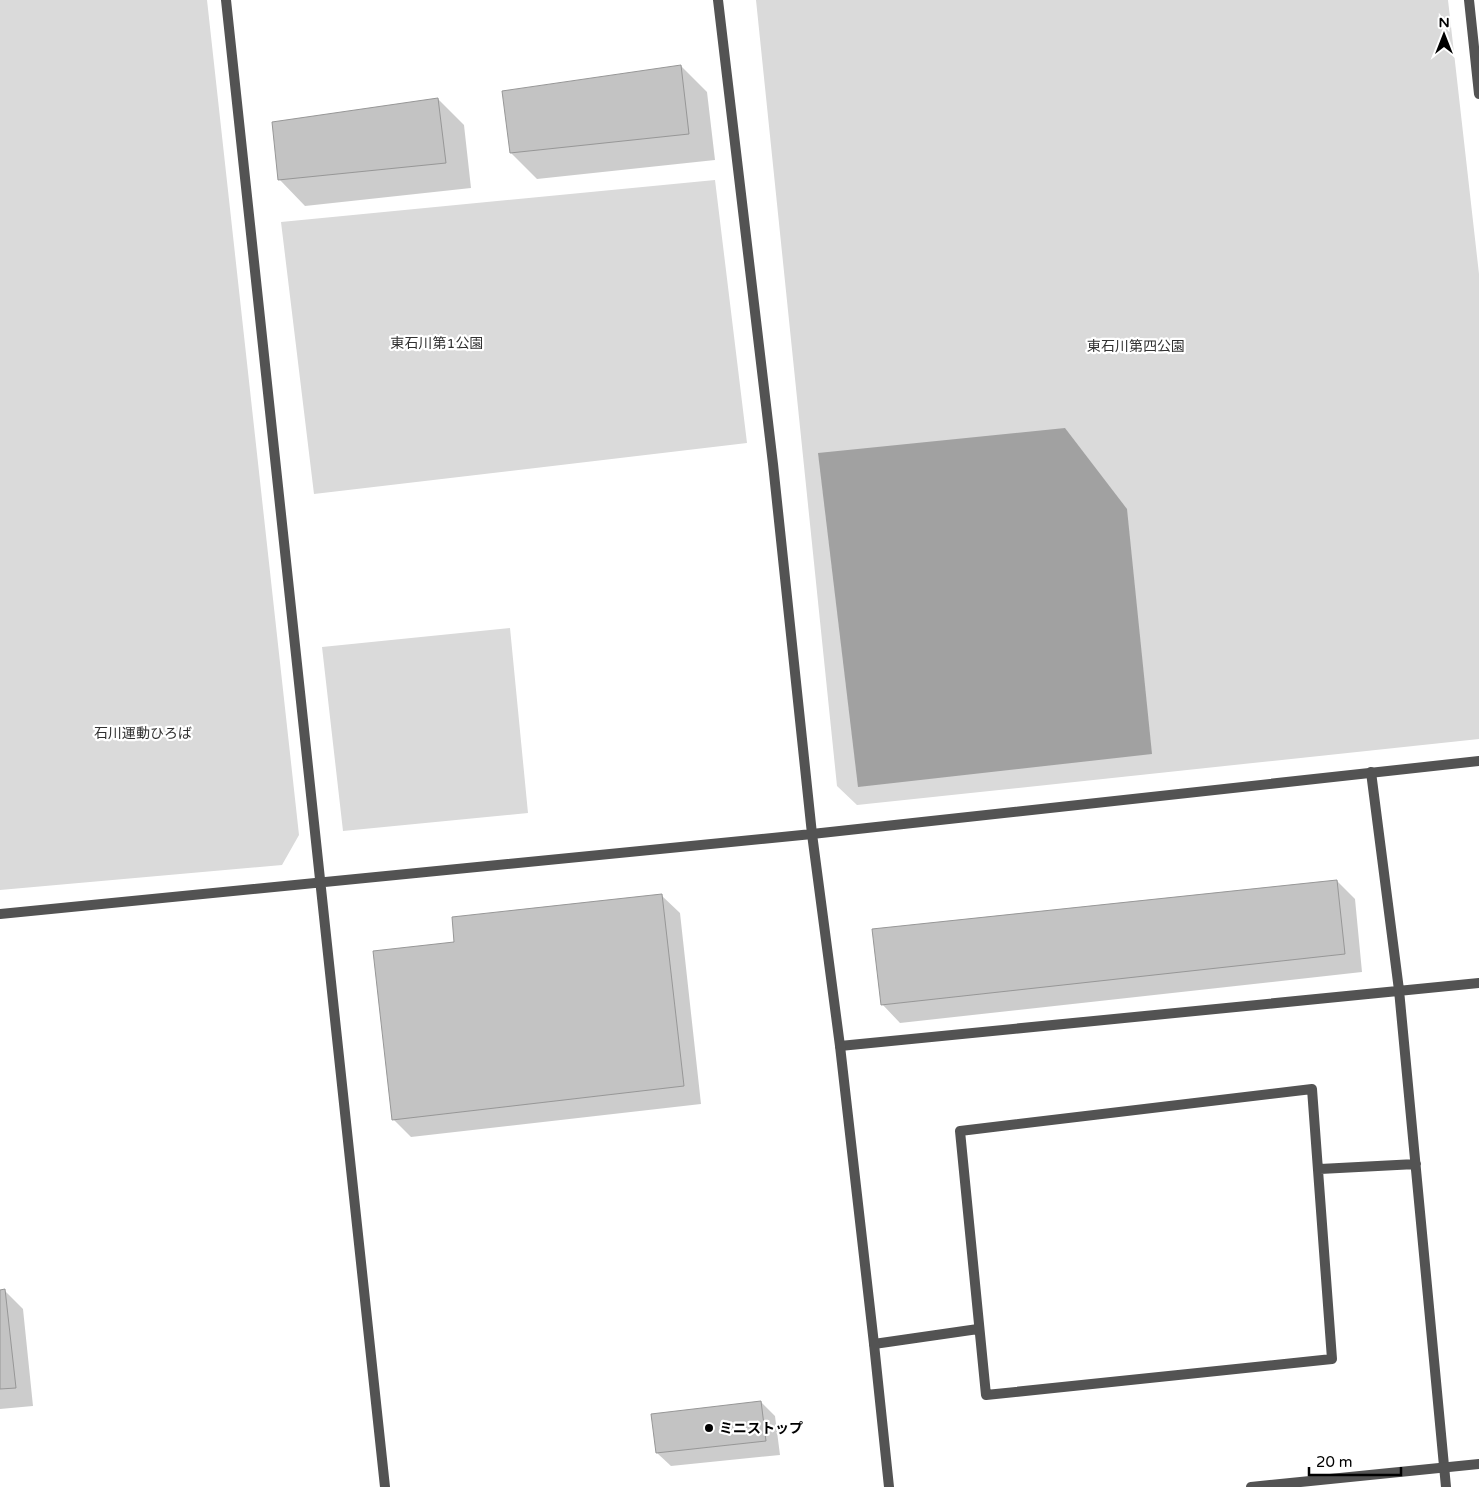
<svg xmlns="http://www.w3.org/2000/svg" width="1479" height="1487" font-family="'Varela Round','Noto Sans JP',sans-serif">
<style>
.green{fill:#dadada}
.water{fill:#a1a1a1}
.shadow{fill:#0003}
.building{fill:#c3c3c3;stroke:#979797}
.lines{fill:none;stroke-linecap:round;stroke-linejoin:round}
.minor{stroke:#535353;stroke-width:10}
.tertiary{stroke:#535353;stroke-width:10}
.poi-dot{fill:#000;stroke:#fff;stroke-width:2}
.labels{text-anchor:middle;dominant-baseline:central;stroke-width:4.5;stroke-linejoin:round;paint-order:stroke}
.park-label{font-size:14px;fill:#313131;stroke:#fff}
.poi-label{font-size:14px;font-weight:bold;fill:#000;stroke:#fff;text-anchor:start}
</style>
<rect width="100%" height="100%" fill="#fff"/>
<path class="green" d="M0,0H207L299,835L282,865L0,890Z
M756,0H1448L1479,274V739L857,805L837,786Z
M715,180L747,443L314,494L281,222Z
M510,628L528,813L343,831L322,647Z"/>
<path class="water" d="M1065,428L1127,509L1152,754L858,787L818,453Z"/>
<path class="shadow" d="M681,66L707,92L715,160L537,179L511,153Z
M438,99L464,125L471,188L305,206L279,179Z
M1337,881L1355,899L1362,972L900,1023L882,1004Z
M661,895L680,913L701,1104L411,1137L393,1119Z
M0,1291H5L23,1309L33,1406L0,1409Z
M761,1402L775,1416L780,1455L671,1466L657,1453Z"/>
<path class="building" d="M681,65L689,134L510,153L502,91Z
M438,98L446,163L278,180L272,122Z
M1337,880L1345,954L881,1005L872,929Z
M662,894L684,1086L392,1120L373,951L454,942L452,917Z
M5,1289L16,1388L0,1389V1290Z
M761,1401L766,1441L656,1453L651,1414Z"/>
<g class="lines">
<path class="minor" d="M1469,0L1479,94
M1371,772L1399,990L1446,1487
M840,1046L1479,983
M1312,1089L1332,1359L986,1395L960,1131Z
M1320,1169L1416,1164
M874,1344L978,1329"/>
<path class="tertiary" d="M226,0L385,1487
M718,0L773,464L812,834L840,1046L874,1344L889,1487
M0,914L812,834L1479,761
M1251,1487L1479,1464"/>
</g>
<circle class="poi-dot" cx="709" cy="1428" r="5"/>
<g class="labels">
<g class="park-label">
<text x="437" y="343">東石川第1公園</text>
<text x="1136" y="346">東石川第四公園</text>
<text x="143" y="733">石川運動ひろば</text>
</g>
<g class="poi-label">
<text x="719" y="1428">ミニストップ</text>
</g>
</g>
<g transform="translate(1444 35)" stroke="#ffffff" stroke-width="4" paint-order="stroke">
<path d="M0-4L9 19L0 12L-9 19Z" fill="#000000"/>
<text y="-8" font-size="14" font-weight="bold" text-anchor="middle" fill="#000000">N</text>
</g>
<path d="M1309 1467v8h92v-8" fill="none" stroke="#000000" stroke-width="2.5"/>
<text x="1316" y="1467" font-size="15" fill="#000000" stroke="#ffffff" stroke-width="4" paint-order="stroke">20 m</text>
</svg>
